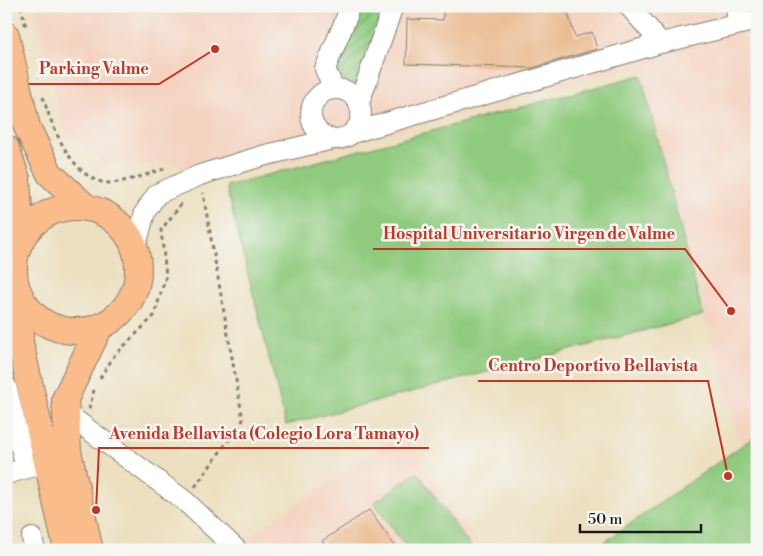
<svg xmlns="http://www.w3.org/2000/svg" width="763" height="556" font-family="'Libre Bodoni',serif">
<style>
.built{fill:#f4d3c0}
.green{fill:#8fca7e;stroke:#56734d}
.garden{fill:url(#garden-furrows);stroke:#56734d}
.building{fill:#eab98e}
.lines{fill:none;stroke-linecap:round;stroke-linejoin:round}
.minor-casing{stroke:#847e6e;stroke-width:22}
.major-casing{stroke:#847e6e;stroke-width:28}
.path{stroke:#847e6e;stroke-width:3;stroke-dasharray:4 4;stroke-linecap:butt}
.minor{stroke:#fff;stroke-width:20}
.major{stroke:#f9bc8a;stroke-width:26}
.leader{fill:none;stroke:#c8321e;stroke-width:2}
.callout-dot{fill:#c8321e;stroke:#f6f6f2;stroke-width:2}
.callout-label{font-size:16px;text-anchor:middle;font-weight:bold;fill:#c8321e;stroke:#f6f6f2;stroke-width:5;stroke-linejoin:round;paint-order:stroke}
</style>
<defs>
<pattern id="garden-furrows" width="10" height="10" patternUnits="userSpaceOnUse" patternTransform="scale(1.25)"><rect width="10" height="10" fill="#8fca7e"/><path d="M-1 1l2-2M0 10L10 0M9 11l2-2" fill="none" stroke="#7bad6c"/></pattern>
</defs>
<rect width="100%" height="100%" fill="#f6f6f2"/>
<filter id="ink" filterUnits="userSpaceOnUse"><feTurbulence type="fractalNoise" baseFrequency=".02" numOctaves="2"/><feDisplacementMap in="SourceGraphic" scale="10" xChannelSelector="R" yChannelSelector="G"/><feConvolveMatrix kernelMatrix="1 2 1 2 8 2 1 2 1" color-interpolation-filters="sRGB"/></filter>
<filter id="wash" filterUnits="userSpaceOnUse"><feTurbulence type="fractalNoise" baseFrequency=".0096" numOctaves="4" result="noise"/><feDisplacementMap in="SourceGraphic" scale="20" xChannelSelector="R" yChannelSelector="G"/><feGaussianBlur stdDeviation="1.12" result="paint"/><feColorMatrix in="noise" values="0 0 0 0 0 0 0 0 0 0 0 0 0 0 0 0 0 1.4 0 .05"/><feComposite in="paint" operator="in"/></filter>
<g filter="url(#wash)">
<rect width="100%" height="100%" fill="#ece0c0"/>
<path class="built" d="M35,6H757V436L741,446L638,66L194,187L176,163L104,165L64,131Z
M401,432L483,550H235L241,543Z"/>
<path class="green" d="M641,75L703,315L286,425L226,186Z
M757,435V550H593Z
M417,472L473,550H408L374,503Z"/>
<path class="garden" d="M348,6H393L365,85L351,84L325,69Z"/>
<g id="blocks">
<path class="building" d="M443,6H566L575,37L592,32L597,49L532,68L406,64L407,19L443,20Z
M369,510L398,550H329L322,541Z"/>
</g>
</g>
<g filter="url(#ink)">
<use href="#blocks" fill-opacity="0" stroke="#847e6e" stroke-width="1"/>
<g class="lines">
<g class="minor-casing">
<path id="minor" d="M629,6L661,43
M737,6V25
M311 114a25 25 0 1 1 50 0a25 25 0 1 1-50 0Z
M328,90L331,82L325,69L347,16L348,6
M359,103L393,6
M352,133L661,43L757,20
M135,249L145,212L157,194L200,175L262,156L333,139
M6,386L26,468
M66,413L185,501L237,550
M6,474L38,465
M32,538L35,550"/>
</g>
<g class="major-casing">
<path id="major" d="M6,35L27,127L50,174L86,207
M6,148L17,179L21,241
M14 269a62 62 0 1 1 124 0a62 62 0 1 1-124 0Z
M21,297L20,342L67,550
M90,550L68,451L65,399L100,326"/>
</g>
<path class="path" d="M21,6L26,28
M43,97C51,125 73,182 109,183C125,183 152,172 168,168
M100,378L114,356L154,316L166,276L161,230L182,203
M89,409L94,390
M195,487L243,420L203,193"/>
<use href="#minor" class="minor"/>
<use href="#major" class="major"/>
</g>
</g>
<path class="leader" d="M215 49L159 84H29M731 311L685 249H373M728 476L708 381H478M96 510L99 448H429"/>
<g class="callout-dot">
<circle cx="215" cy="49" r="5"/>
<circle cx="731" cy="311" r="5"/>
<circle cx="728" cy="476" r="5"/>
<circle cx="96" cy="510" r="5"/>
</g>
<g class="callout-label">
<text x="94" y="74">Parking Valme</text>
<text x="529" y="239">Hospital Universitario Virgen de Valme</text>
<text x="593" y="371">Centro Deportivo Bellavista</text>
<text x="264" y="439">Avenida Bellavista (Colegio Lora Tamayo)</text>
</g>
<rect width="763" height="556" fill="none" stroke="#f6f6f2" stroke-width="25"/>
<path d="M580 524v8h121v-8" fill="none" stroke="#1c1c1c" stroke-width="2.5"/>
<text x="588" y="524" font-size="15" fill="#1c1c1c" stroke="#f6f6f2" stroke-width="4" paint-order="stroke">50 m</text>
</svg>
